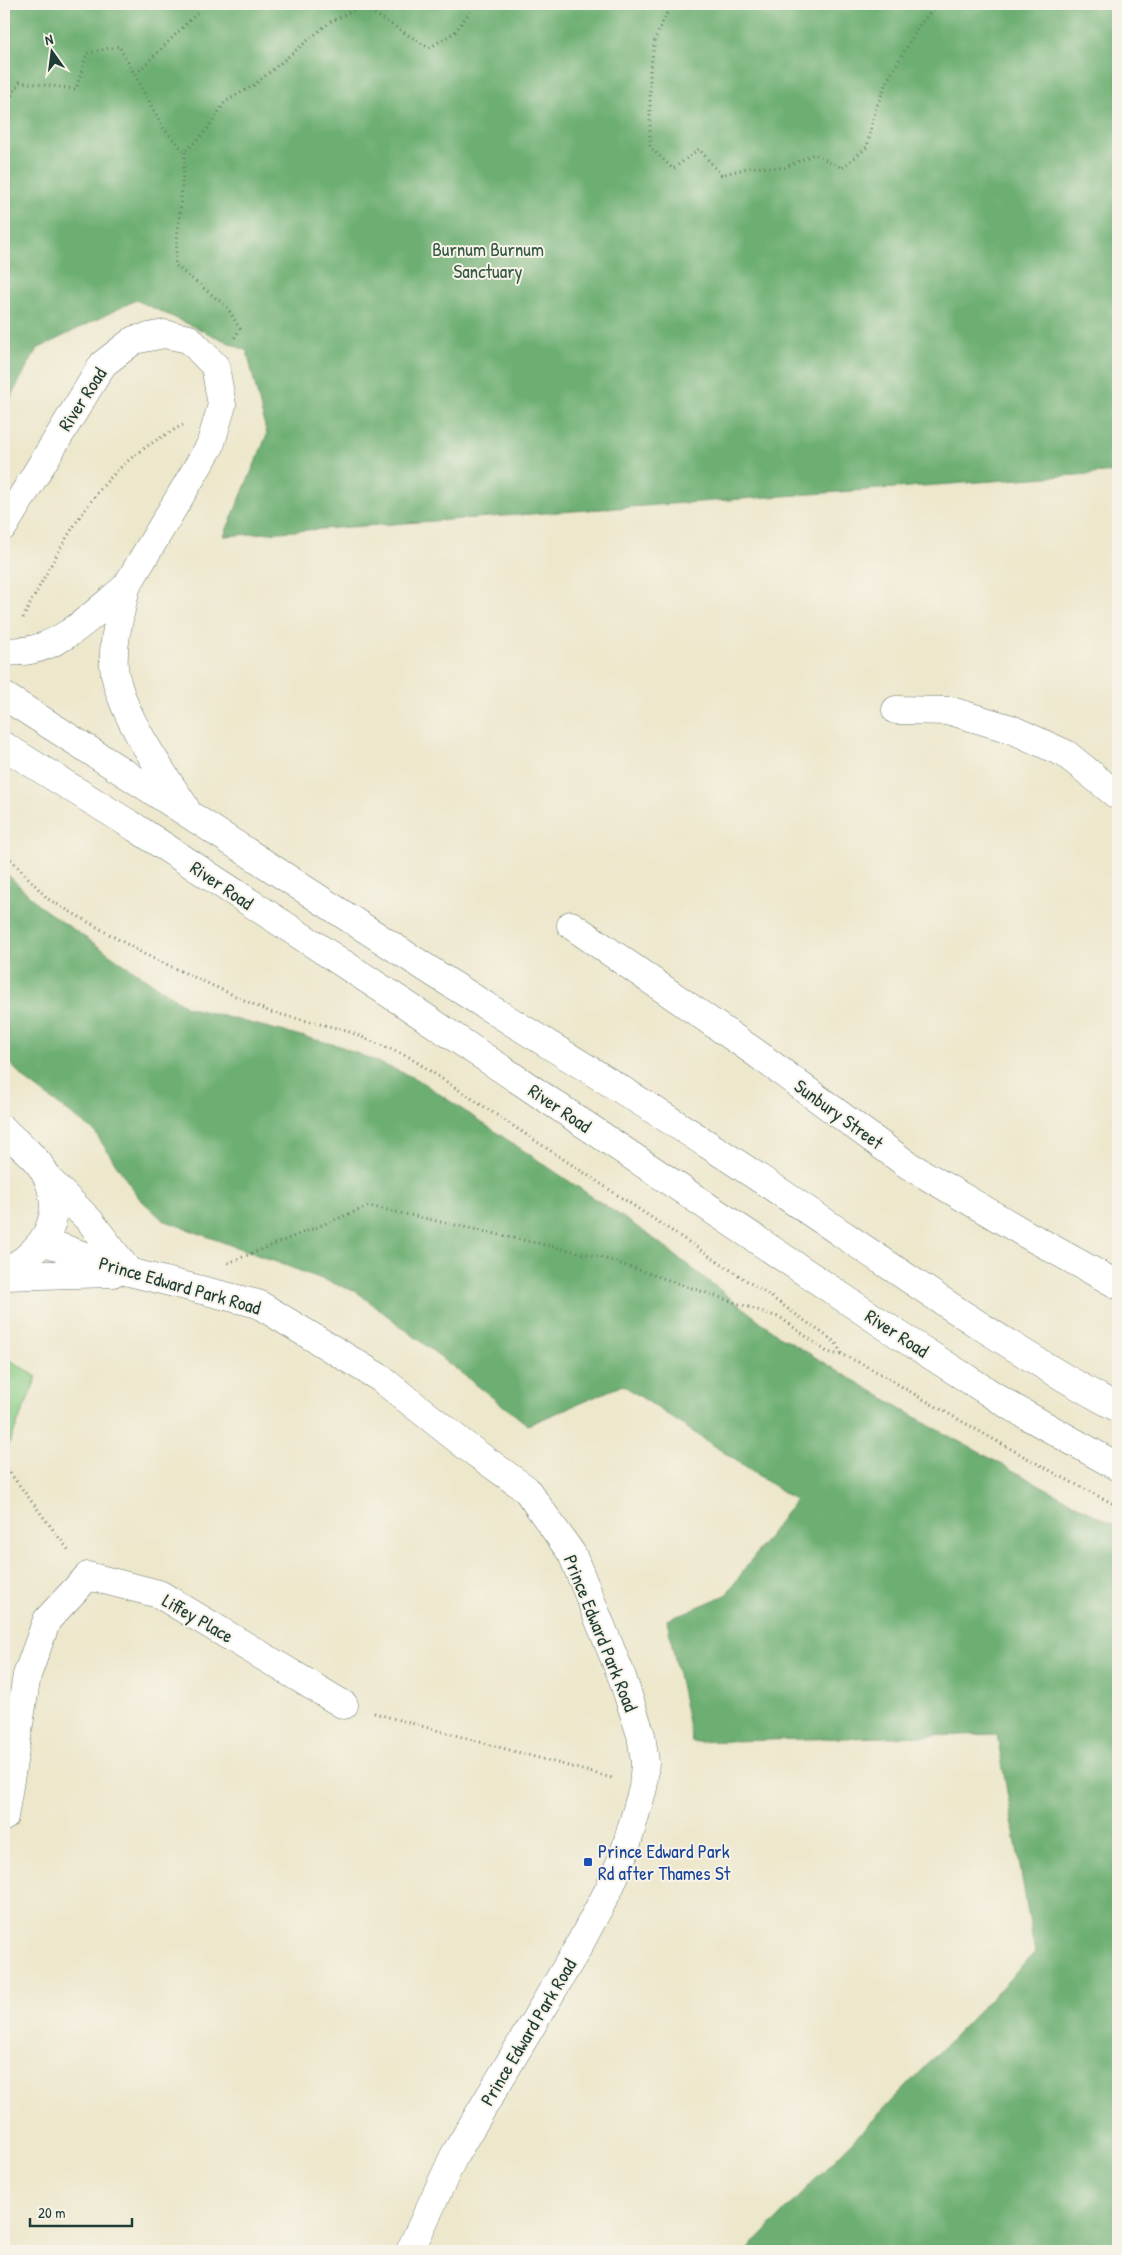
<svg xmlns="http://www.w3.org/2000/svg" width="1122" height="2255" font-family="'Patrick Hand',sans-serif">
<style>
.green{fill:#87cb84;stroke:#53845c}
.forest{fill:#6daf72;stroke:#467653}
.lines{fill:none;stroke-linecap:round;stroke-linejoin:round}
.minor-casing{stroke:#677869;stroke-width:29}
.tertiary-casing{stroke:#677869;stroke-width:29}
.primary-casing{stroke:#677869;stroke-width:29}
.path{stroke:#677869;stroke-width:3;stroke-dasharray:1 4;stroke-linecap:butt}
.minor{stroke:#fff;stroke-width:28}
.tertiary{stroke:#fff;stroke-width:28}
.primary{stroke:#fff;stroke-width:28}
.primary-bridge-casing{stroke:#677869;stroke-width:29;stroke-linecap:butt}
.primary-bridge{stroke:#fff;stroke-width:28}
.transit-dot{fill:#1a4fb4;stroke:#f7f3e8;stroke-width:2}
.labels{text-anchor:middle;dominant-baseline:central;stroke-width:4;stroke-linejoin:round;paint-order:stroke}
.park-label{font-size:19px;fill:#345944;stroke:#f7f3e8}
.street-label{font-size:19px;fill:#1f3d34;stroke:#f7f3e8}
.transit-label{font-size:19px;fill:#164399;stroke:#f7f3e8;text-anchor:start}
</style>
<rect width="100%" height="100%" fill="#f7f3e8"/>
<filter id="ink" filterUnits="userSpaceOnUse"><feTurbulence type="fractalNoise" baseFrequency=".02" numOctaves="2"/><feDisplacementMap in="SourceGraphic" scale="10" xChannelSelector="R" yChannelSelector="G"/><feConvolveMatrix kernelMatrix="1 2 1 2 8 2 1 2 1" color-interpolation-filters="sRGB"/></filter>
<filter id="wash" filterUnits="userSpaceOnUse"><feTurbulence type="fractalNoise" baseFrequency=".0096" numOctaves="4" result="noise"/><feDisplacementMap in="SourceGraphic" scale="20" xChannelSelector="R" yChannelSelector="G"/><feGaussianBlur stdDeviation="1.12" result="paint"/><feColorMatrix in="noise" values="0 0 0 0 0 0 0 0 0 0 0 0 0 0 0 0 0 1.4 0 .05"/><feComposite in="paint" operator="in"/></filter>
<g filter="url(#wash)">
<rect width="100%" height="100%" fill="#ede7cc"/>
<path class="green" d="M4,1356L37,1377L4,1456Z"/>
<path class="forest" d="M4,4H1118V472L224,536L267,435L247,351L136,300L37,349L4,409Z
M4,871L42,908L187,1007L340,1046L417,1079L649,1235L778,1335L934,1428L1118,1527V2251H746L1035,1953L997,1734L692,1742L667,1620L726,1595L795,1500L623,1385L528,1425L357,1292L163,1220L138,1197L94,1131L27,1081L4,1058Z"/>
</g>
<g filter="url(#ink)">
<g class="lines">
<g class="minor-casing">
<path id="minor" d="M896,710L951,711L1011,729L1066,754L1118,796
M571,925L756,1053L908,1165L1024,1233L1118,1285
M4,1817L27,1675L47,1620L88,1576L159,1594L344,1705"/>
</g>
<g class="tertiary-casing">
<path id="tertiary" d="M4,526L103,364L134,340L164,334L189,339L215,366L222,405L210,446L126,587
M4,1130C16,1143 32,1153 42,1168C48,1177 51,1185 53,1196C59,1233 32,1256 4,1274
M50,1181L90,1221L129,1272
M43,1241L129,1272L258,1304L380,1378L466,1446L526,1489L572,1554L622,1677L641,1735L645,1762L643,1788L624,1854L609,1889L576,1951L454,2156L410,2251
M4,1276L113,1273"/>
</g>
<g class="primary-casing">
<path id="primary" d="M126,587C121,612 112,641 114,667C119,712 160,769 185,807
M23,651C62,648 96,611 126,587
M4,696C152,789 298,886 445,980C533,1036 623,1089 710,1146C846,1233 976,1331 1118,1408
M4,746L136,828L402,1002L899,1335L1010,1406L1118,1467"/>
</g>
<path class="path" d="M671,4L655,39L650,71V147L673,169L699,149L721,175L751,167L784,168L814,154L842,168L867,147L875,111L887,81L919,26L937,4
M136,74L197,13L195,4
M4,108L20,82L76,89L87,53L119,46L164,129L185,152L206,131L225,102L254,85L330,22L362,6L429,48L455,32L474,6L506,4
M185,152L175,265L227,307L240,329L233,340
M23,618C49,568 77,511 117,471C136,452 160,437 183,425
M4,852L48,899L144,954L270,1012L345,1030L409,1057L770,1296L836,1343L842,1355C873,1367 899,1386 928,1402C991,1438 1054,1474 1118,1506
M228,1263L369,1206L600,1257L781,1318L827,1352L841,1355
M4,1465L70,1552
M374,1713L612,1778"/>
<use href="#minor" class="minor"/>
<use href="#tertiary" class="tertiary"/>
<use href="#primary" class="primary"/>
<g class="primary-bridge-casing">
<path id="primary-bridge" d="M4,652L23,651"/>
</g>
<use href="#primary-bridge" class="primary-bridge"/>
</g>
</g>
<rect class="transit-dot" x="583" y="1857" width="10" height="10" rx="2.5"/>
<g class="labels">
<g class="park-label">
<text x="488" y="249">Burnum Burnum<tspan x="488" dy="22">Sanctuary</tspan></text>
</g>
<g class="street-label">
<text transform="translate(82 399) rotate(-57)">River Road</text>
<text transform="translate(222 885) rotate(34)">River Road</text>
<text transform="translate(560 1108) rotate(34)">River Road</text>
<text transform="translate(839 1114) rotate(36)">Sunbury Street</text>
<text transform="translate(180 1285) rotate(16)">Prince Edward Park Road</text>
<text transform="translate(897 1333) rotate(33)">River Road</text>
<text transform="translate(198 1618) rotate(30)">Liffey Place</text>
<text transform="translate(601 1633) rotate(68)">Prince Edward Park Road</text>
<text transform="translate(528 2032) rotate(-59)">Prince Edward Park Road</text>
</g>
<g class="transit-label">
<text x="598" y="1851">Prince Edward Park<tspan x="598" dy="22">Rd after Thames St</tspan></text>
</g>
</g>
<rect width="1122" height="2255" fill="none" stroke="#f7f3e8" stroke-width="20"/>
<g transform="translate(52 52) rotate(346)" stroke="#f7f3e8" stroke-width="4" paint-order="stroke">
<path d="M0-4L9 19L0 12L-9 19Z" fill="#1f3d34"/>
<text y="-8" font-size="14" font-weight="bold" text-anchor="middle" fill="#1f3d34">N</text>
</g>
<path d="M30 2218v8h102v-8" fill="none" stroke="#1f3d34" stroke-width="2.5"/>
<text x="38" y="2218" font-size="15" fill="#1f3d34" stroke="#f7f3e8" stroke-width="4" paint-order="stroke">20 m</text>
</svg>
